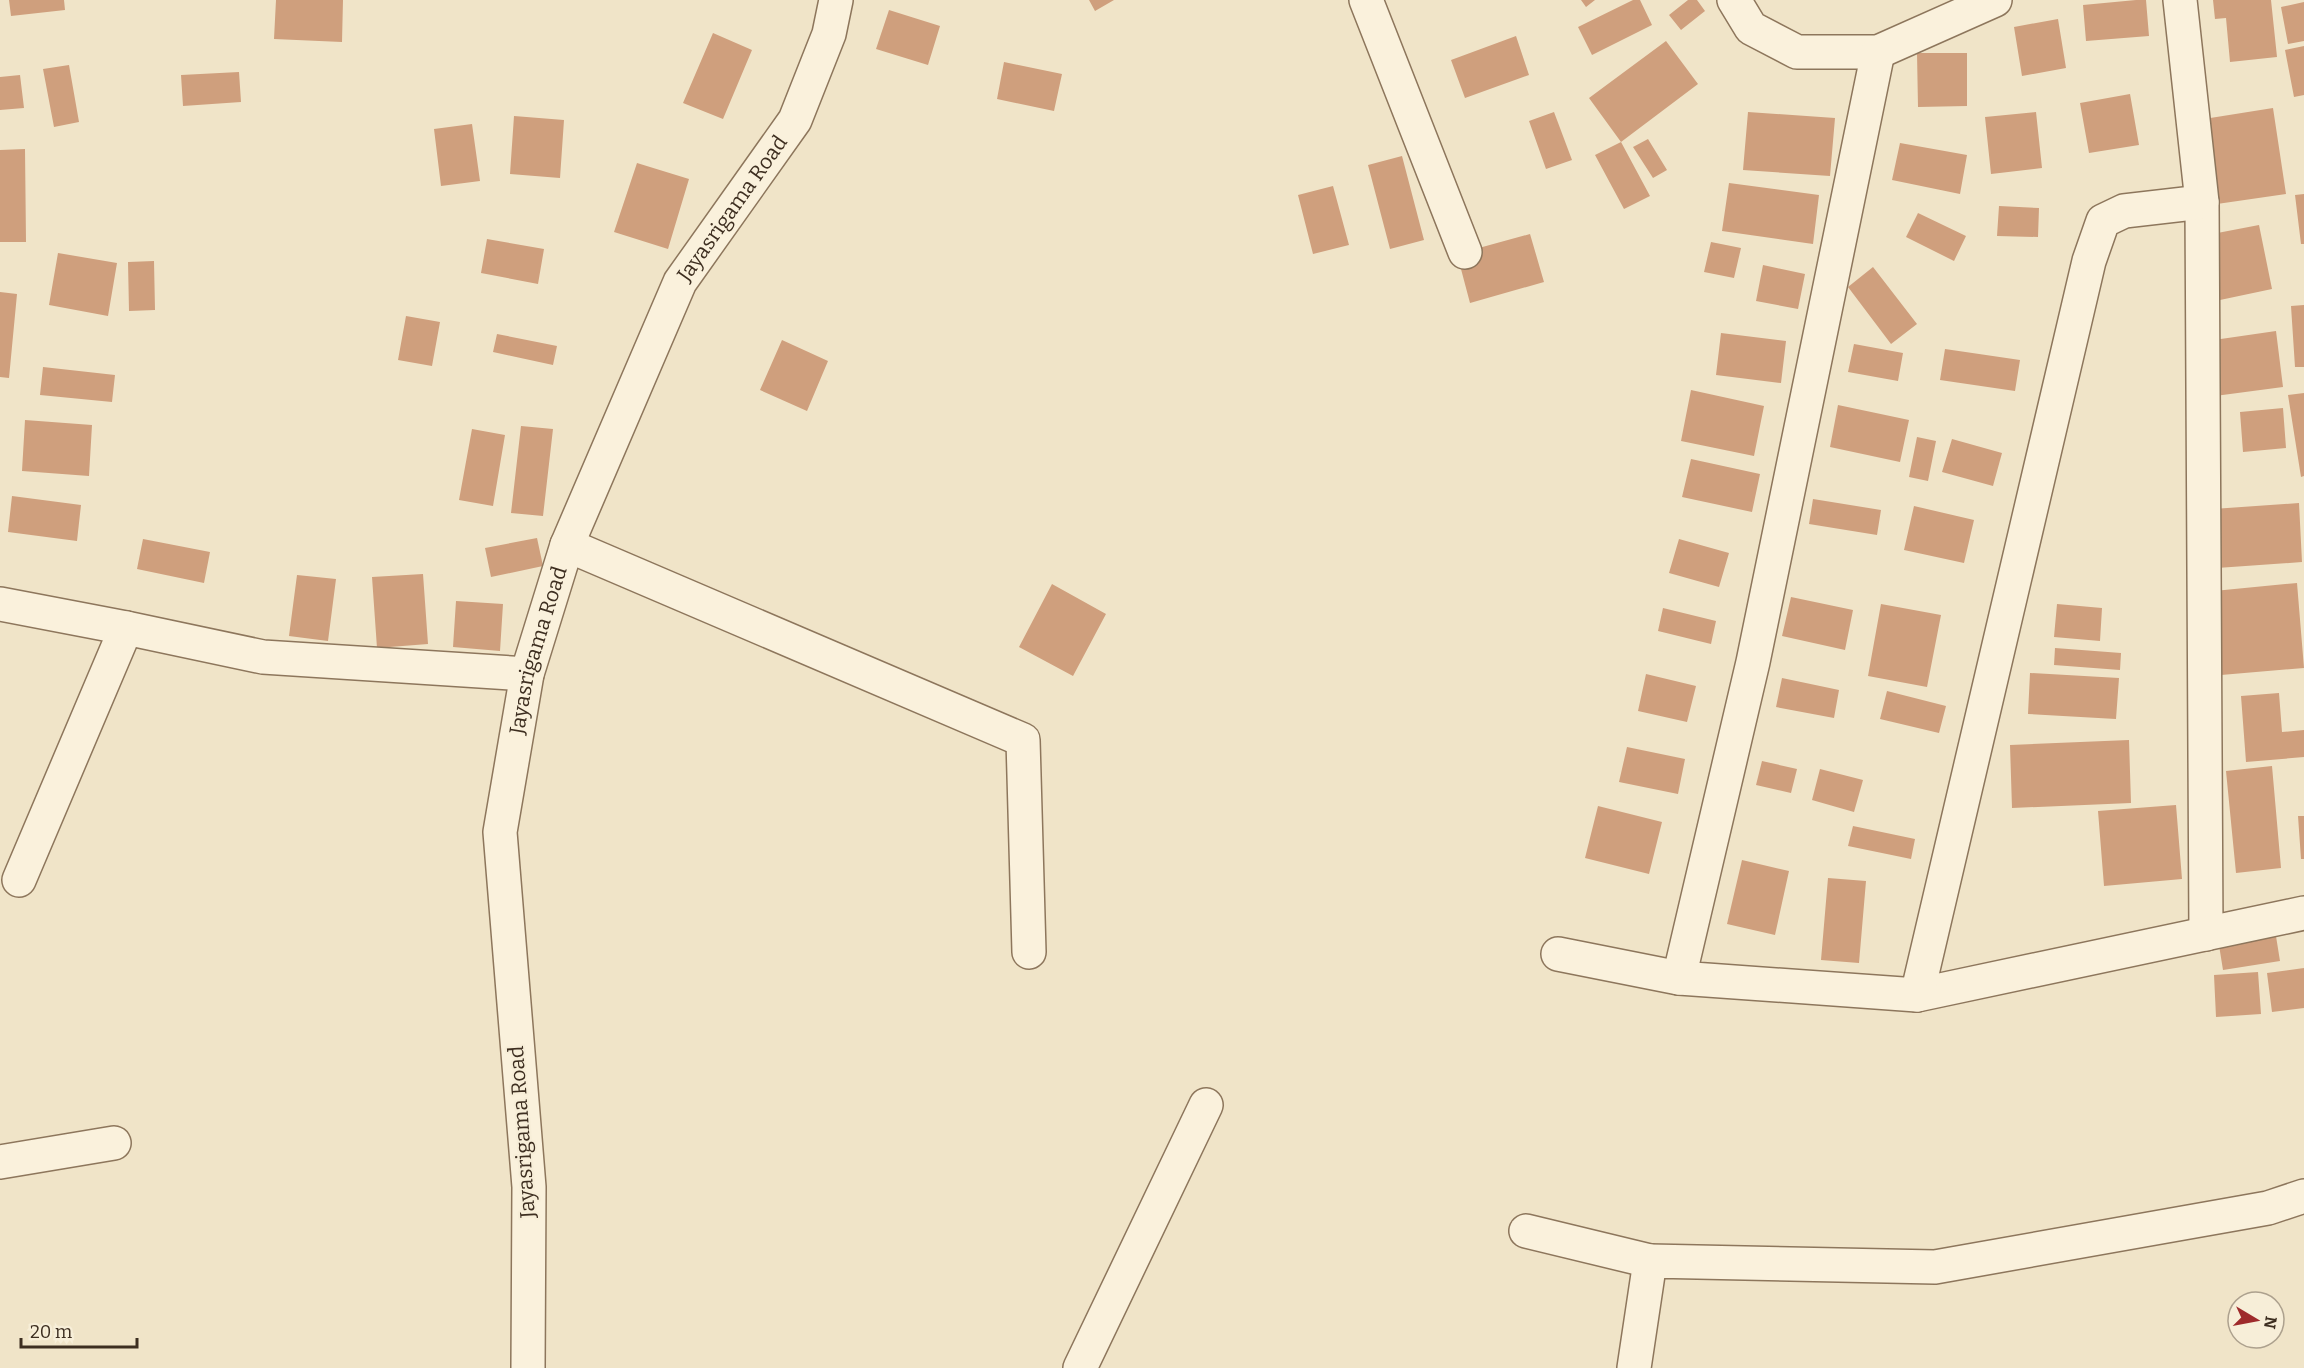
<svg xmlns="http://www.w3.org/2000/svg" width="2304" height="1368" font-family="Bitter,serif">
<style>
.building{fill:#cf9f7d}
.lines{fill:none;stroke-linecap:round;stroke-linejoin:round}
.minor-casing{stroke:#8d765c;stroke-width:36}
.minor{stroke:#faf1dc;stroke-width:33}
.labels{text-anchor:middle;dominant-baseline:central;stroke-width:4.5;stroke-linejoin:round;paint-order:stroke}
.street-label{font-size:21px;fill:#3d2e20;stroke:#f7eed8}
</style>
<rect width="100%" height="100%" fill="#f0e4c8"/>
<path class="building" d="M9,0H64L65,10L11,16Z
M276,0H343L342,42L274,39Z
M1089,0H1114L1095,11Z
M1581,0H1595L1586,7Z
M1633,0H1640L1652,25L1592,55L1578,27Z
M1688,0H1697L1705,11L1681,30L1669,15Z
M2136,0H2146L2149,36L2086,41L2083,5Z
M2213,0H2271L2277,57L2230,62L2226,18L2215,19Z
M2304,2V41L2288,44L2281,7Z
M889,10L940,26L928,65L876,49Z
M2058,19L2066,68L2022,76L2014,27Z
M713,33L752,50L723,119L683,103Z
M1516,36L1529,75L1465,98L1451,60Z
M1666,41L1698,84L1621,142L1650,196L1624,209L1595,155L1621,142L1589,98Z
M2304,46V95L2294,97L2285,50Z
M1917,53H1967V106L1918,107Z
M1004,62L1062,74L1054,111L997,99Z
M69,65L79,122L54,127L43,69Z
M239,72L241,102L183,106L181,75Z
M20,75L24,108L0,110V77Z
M2130,94L2139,145L2089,153L2080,103Z
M2273,108L2286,194L2217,204L2204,119Z
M1554,112L1572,160L1546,169L1529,121Z
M1748,112L1835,118L1830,176L1743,170Z
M2036,112L2042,168L1991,174L1985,117Z
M514,116L564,120L560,178L510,174Z
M472,124L480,181L441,186L434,129Z
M1648,139L1667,170L1653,178L1633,147Z
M1900,143L1967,155L1960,194L1892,180Z
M25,149L26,242H0V150Z
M1402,156L1424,240L1390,249L1368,165Z
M637,163L689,179L668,249L614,232Z
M1729,183L1819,195L1813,244L1722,231Z
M1333,186L1349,245L1313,254L1298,195Z
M2304,194V244H2301L2295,195Z
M1999,206L2039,208L2038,237L1997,236Z
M1918,213L1966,236L1954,261L1906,237Z
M2259,225L2272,289L2220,300L2207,235Z
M1530,234L1544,282L1470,303L1457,254Z
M487,239L544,249L538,284L481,273Z
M1711,242L1741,248L1734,278L1704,272Z
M58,253L117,263L108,316L49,305Z
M154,261L155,310L129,311L128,262Z
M1763,265L1805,274L1798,309L1756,301Z
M1873,267L1917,324L1891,344L1848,287Z
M0,292L17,294L9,378L0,377Z
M2304,305V367H2295L2291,306Z
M406,316L440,322L432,366L398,360Z
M2276,331L2283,387L2215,396L2207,341Z
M1721,333L1786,341L1781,383L1716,375Z
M497,334L557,346L553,365L493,352Z
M782,340L828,361L807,411L760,390Z
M1854,344L1903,353L1898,381L1848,372Z
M1945,349L2020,360L2015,391L1940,380Z
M43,367L115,375L112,402L40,395Z
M1691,390L1764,406L1754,456L1681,441Z
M2304,393V476L2301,477L2288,395Z
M1838,405L1909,420L1900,462L1830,447Z
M2283,408L2286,448L2243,452L2240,412Z
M25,420L92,425L89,476L22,471Z
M521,426L553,429L543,516L511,513Z
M472,429L505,435L493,506L459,500Z
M1917,437L1936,441L1928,481L1909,477Z
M1952,439L2002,453L1993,486L1942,472Z
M1691,459L1760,474L1752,512L1682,497Z
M12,496L81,505L77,541L8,532Z
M1813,499L1881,510L1877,535L1809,524Z
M2299,503L2302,562L2217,568L2213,509Z
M1914,506L1974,520L1964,563L1904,550Z
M537,538L543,566L491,577L485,548Z
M143,539L210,552L204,583L137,569Z
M1679,539L1729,553L1719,587L1669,573Z
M423,574L428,644L377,648L372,577Z
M297,575L336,579L328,641L289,636Z
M2297,583L2304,668L2221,675L2214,591Z
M1052,584L1106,614L1073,676L1019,647Z
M1791,597L1853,610L1845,650L1782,636Z
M456,601L503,604L500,651L453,647Z
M1881,604L1941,615L1927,687L1868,676Z
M2057,604L2102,608L2100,641L2054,637Z
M1663,608L1716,621L1711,644L1658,631Z
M2055,648L2121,653L2120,670L2054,665Z
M2030,673L2119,678L2116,719L2028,714Z
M1646,674L1696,686L1687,722L1638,711Z
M1782,678L1839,690L1834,718L1776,707Z
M1887,691L1946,706L1939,733L1880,719Z
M2279,693L2282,732L2304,730V757L2246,762L2241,696Z
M2129,740L2131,803L2012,808L2010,745Z
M1627,747L1685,759L1678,794L1619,782Z
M1762,761L1797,769L1791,793L1756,785Z
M2272,766L2281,868L2236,873L2226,771Z
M1820,769L1863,780L1854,812L1812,800Z
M2176,805L2182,879L2104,886L2098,811Z
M1598,806L1662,822L1649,874L1585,858Z
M2298,816H2304V859H2301Z
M1853,826L1915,839L1911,859L1848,846Z
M1742,860L1789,871L1775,935L1727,924Z
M1828,878L1866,881L1859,963L1821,960Z
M2275,930L2280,961L2223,970L2218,939Z
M2304,968V1008L2272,1012L2267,973Z
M2258,972L2261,1014L2216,1017L2214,975Z"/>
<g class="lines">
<g class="minor-casing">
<g id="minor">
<path d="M1366,0L1465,252"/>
<path d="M1734,0L1751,28L1797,52H1878L1995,0"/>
<path d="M2180,0L2202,202L2206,934"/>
<path d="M1878,52L1753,662L1679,978L1917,995L2304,913"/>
<path d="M567,545L1023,740L1029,952"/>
<path d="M0,604L126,628L263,657L527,674"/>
<path d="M19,880L126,628"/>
<path d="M1558,954L1679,978"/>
<path d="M1917,995L2089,261L2103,221L2124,211L2202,202"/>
<path d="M0,1162L114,1143"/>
<path d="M1526,1231L1650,1261"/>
<path id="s1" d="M528,1368L529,1187L500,832L527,674L567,545L680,282L795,120L829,34L836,0"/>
<path d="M1080,1368L1206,1105"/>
<path d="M1634,1368L1650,1261L1935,1267L2268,1208L2304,1196"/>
</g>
</g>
<use href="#minor" class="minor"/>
</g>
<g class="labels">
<g class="street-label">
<text stroke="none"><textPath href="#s1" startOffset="1209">Jayasrigama Road</textPath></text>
<text stroke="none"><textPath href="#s1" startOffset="723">Jayasrigama Road</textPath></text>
<text transform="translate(522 1132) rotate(-94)">Jayasrigama Road</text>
</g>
</g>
<g transform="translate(2256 1320) rotate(100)"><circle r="28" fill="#f7eed8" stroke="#ada18e" stroke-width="1.5"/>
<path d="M0-4.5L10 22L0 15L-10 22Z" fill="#9e2a2b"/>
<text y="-9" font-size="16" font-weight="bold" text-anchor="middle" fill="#3d2e20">N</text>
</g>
<path d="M21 1338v9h116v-9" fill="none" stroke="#3d2e20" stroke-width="3"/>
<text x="30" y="1338" font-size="18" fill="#3d2e20" stroke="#f7eed8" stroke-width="4.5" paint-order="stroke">20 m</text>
</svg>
